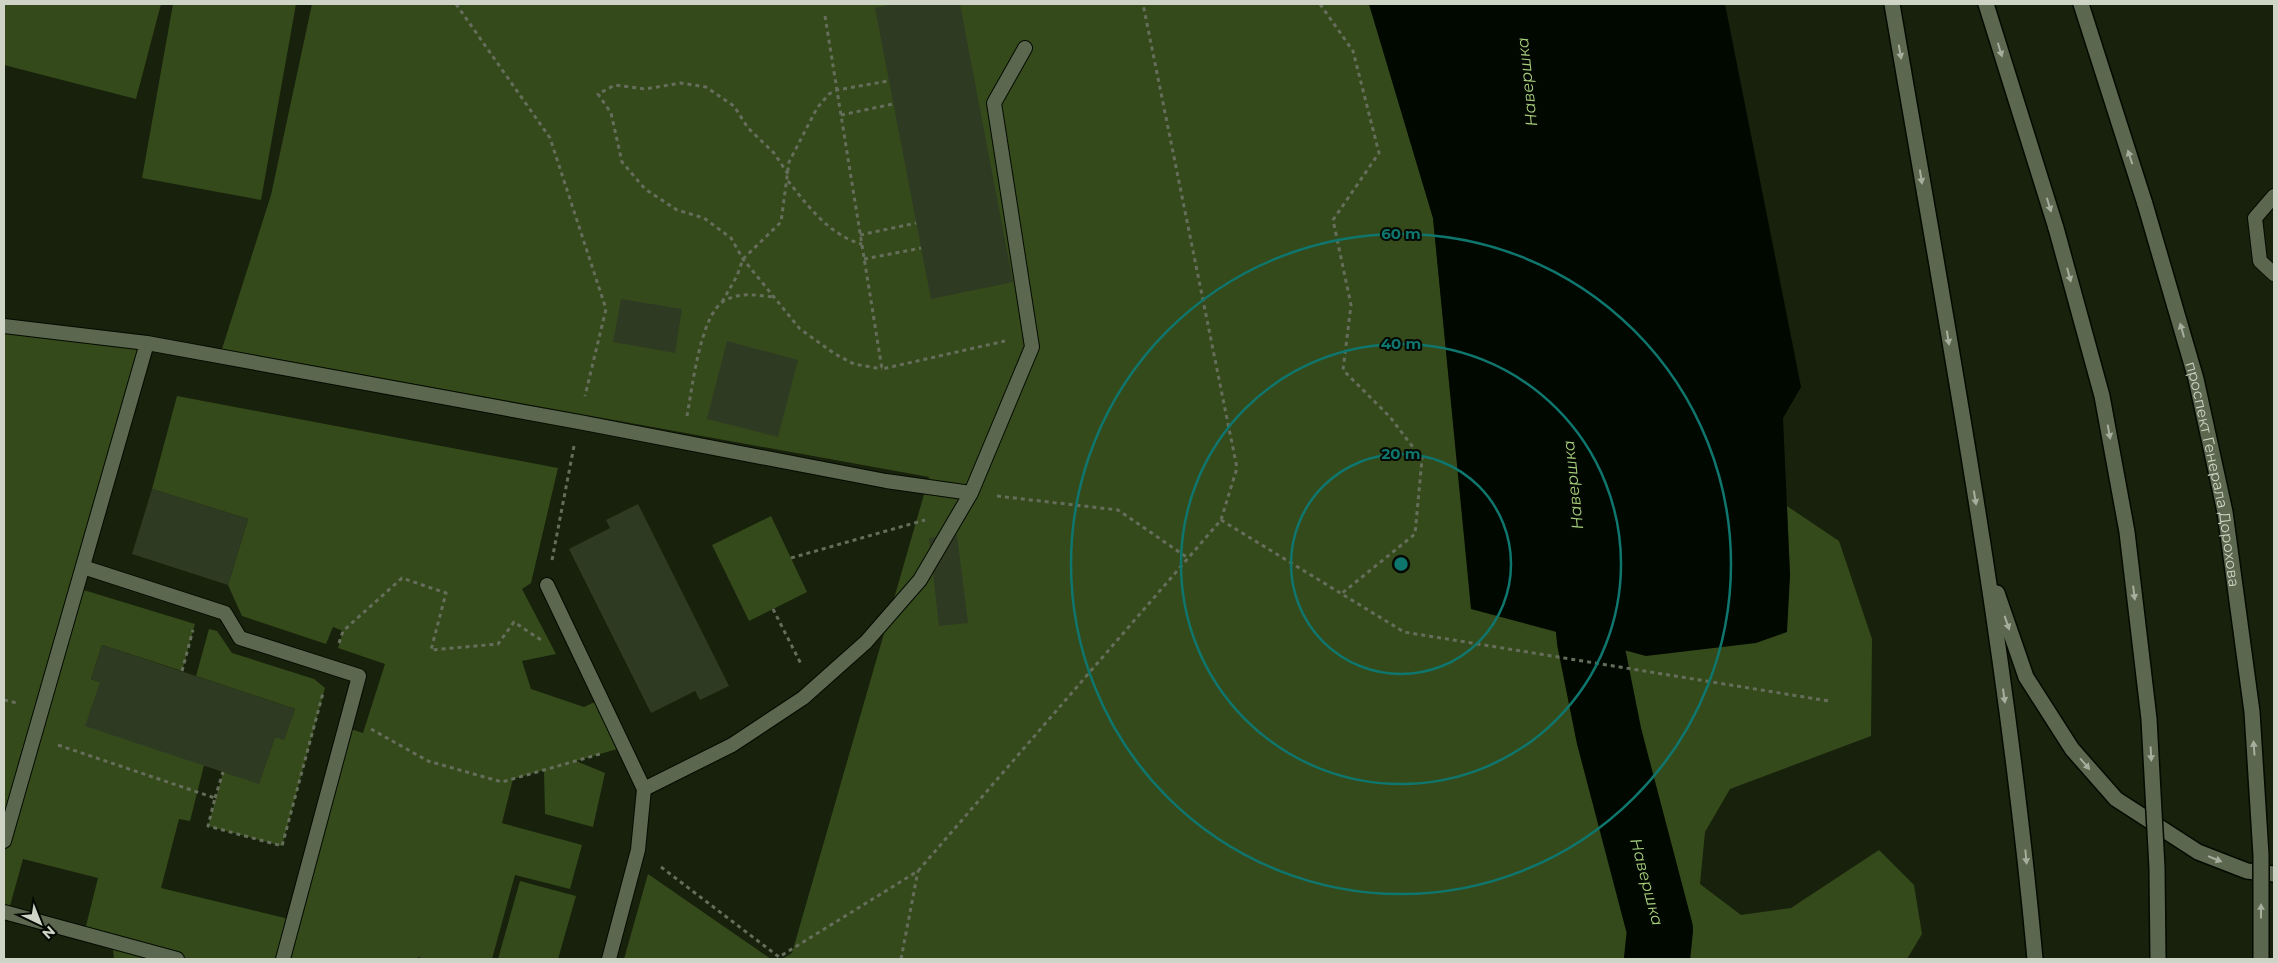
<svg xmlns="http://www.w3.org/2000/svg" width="2278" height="963" font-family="Montserrat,sans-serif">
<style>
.green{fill:#354a1b}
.water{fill:#000800}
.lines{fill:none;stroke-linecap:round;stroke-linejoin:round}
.river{stroke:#000800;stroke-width:66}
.building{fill:#2f3a23}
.lane-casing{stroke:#040a00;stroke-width:16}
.secondary-casing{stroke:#040a00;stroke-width:18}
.path{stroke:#656e5b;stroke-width:3;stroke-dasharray:4 4;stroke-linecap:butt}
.lane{stroke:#5b674e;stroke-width:14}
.secondary{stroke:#5b674e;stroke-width:15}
.secondary-bridge-casing{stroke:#040a00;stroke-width:18;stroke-linecap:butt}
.secondary-bridge{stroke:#5b674e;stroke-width:15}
.oneway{fill:#a6ae9d}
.ring{fill:none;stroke:#0f766e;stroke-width:2.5}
.labels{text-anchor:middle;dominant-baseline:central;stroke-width:4;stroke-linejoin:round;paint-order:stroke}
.street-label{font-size:15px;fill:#ced5c7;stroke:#050903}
.water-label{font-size:16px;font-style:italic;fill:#a8d07d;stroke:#050903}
.centre{fill:#0f766e;stroke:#050903;stroke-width:2.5}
.ring-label{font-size:15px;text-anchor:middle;font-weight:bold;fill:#0f766e;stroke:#050903;stroke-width:4;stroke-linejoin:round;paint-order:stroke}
</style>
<rect width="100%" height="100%" fill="#17210b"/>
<path class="green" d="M4,4H161L136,99L4,65Z
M173,4H296L261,200L142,178Z
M312,4H1369L1433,218L1472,609L1790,575L1787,506L1839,541L1872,639L1871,736L1730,789L1705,832L1700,884L1741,915L1791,908L1879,850L1914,885L1922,934L1907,959H782L792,953L929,477L222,349L271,195Z
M4,326L147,343L77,588L195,624L182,671L102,645L91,679L100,682L204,765L190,821L179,819L161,888L293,920L345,727L363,733L385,664L338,648L343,631L333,627L326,644L242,616L228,585L248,519L152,489L177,396L558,468L531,583L522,589L556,654L522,661L531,689L584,707L601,699L624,747L576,761L605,773L593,827L545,814L544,770L513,779L502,823L582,845L570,889L515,875L492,959H426L418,957L417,959H114L112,941L84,934L98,878L23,859L8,913L4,912Z
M771,516L807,592L749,621L712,545Z
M209,629L217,631L232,653L314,679L325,688L282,846L208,826L223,772L259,783L275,737L284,739L295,709L196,676Z
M648,874L771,959H624Z
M520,881L576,896L558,959H498Z"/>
<path class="water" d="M1369,4H1725L1801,387L1783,418L1790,576L1787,632L1756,643L1646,656L1471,609L1433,218Z"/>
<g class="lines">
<path class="river" id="s1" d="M1580,550L1590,641L1609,736L1660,930L1657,959"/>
</g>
<path class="building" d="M894,4H960L1013,282L931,299L875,8Z
M621,299L682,309L675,353L613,342Z
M727,341L798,360L778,437L707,419Z
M152,489L248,519L228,585L132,554Z
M638,504L729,686L700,700L695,691L651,713L569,549L610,528L606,520Z
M957,535L968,623L939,626L929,538Z
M102,645L295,709L284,740L275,737L259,784L85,726L100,682L91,679Z"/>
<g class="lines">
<g class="lane-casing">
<path id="lane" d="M2274,196L2255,218L2260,261L2274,274
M4,326L147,343L4,841
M147,343L579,422L886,481L971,493L1032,347L994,103L1025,48
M83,567L225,613L240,638L359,676L283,959
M547,585L644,789L638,850L609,959
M644,789L732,745L803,698L866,642L920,580L971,493
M4,912L177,959"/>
</g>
<g class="secondary-casing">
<path id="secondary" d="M1892,4C1946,321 2006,638 2035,959
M1986,4L2056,228
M2081,4L2145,204
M1997,593L2026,677L2072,749L2116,799L2198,852L2247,871L2274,874"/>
</g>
<path class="path" d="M456,4L550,138L606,309L585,396
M1320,4L1353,51L1379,153L1333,220L1351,305L1343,370L1390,417L1422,459L1415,534L1341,594
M825,16L882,369L1005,341
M841,115L893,104
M788,174L774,153L748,128L734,106L706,87L681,83L645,89L615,85L598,94L611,113L622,162L645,189L677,210L704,218L731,238L743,259L800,329L835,354L854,364L882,369
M788,181C808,206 830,236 862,244
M860,235L916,223
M864,259L921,248
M722,302L737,276L743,259L781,222L789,162L817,108L829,94L837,90L888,81
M687,416C692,390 700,315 724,301C739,292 756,295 773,297
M997,496L1118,510L1188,558
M1221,520L1404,632L1829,701
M791,558L925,520
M552,560L574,446
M773,609L801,664
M339,643L343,631L402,578L446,593L431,650L498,644L514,622L544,642
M182,671L193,630
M4,700L17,703
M371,729L428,761L502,782L600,754
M58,745L215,798L208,826L282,846L323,693
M215,798L223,772
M661,867L779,957L918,871L1221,520L1237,468L1143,4
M901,959L918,871"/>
<use href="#lane" class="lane"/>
<use href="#secondary" class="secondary"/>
<g class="secondary-bridge-casing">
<g id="secondary-bridge">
<path id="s2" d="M2145,204L2196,379L2225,512L2252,712L2261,855V959"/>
<path d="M2056,228L2102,396L2127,532L2149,719L2157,868L2158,959"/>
</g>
</g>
<use href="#secondary-bridge" class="secondary-bridge"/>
</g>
<defs><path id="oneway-solid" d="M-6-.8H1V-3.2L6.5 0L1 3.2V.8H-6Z" transform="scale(1.25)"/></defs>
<g class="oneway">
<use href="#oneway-solid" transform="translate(2000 50) rotate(73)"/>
<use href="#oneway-solid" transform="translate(1900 52) rotate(80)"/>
<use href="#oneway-solid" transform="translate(2130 157) rotate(-108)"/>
<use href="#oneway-solid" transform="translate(1921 177) rotate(81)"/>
<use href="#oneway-solid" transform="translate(2049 205) rotate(73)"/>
<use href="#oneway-solid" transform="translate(2069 275) rotate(75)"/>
<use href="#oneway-solid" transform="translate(2182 330) rotate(-106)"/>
<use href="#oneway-solid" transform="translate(1948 338) rotate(81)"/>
<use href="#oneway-solid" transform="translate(2109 432) rotate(80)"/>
<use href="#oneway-solid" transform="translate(1975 498) rotate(81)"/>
<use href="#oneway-solid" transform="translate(2134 593) rotate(83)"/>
<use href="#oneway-solid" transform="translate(2007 623) rotate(71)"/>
<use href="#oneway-solid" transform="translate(2004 696) rotate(82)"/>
<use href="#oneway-solid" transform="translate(2254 748) rotate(-94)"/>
<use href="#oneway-solid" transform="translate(2151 754) rotate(87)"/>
<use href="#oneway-solid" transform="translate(2085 764) rotate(49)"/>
<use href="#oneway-solid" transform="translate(2026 857) rotate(85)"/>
<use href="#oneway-solid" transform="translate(2215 859) rotate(22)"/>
<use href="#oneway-solid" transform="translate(2261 911) rotate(-90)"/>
</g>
<g class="ring">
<circle cx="1401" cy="564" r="110"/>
<circle cx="1401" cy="564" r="220"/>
<circle cx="1401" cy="564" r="330"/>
</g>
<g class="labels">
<g class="street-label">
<text stroke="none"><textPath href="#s2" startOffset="279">проспект Генерала Дорохова</textPath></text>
</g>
<g class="water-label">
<text transform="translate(1527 82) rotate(-96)">Навершка</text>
<text transform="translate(1573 485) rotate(-96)">Навершка</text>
<text stroke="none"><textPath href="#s1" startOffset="339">Навершка</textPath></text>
</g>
</g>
<circle cx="1401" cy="564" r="8" class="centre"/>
<g class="ring-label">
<text x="1401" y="239">60 m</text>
<text x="1401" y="349">40 m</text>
<text x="1401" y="459">20 m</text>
</g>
<rect width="2278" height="963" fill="none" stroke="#ced5c7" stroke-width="10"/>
<g transform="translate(40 923) rotate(137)" stroke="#050903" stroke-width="4" paint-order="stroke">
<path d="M0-4L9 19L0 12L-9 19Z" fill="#ced5c7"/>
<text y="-8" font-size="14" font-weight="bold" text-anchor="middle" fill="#ced5c7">N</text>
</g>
</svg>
